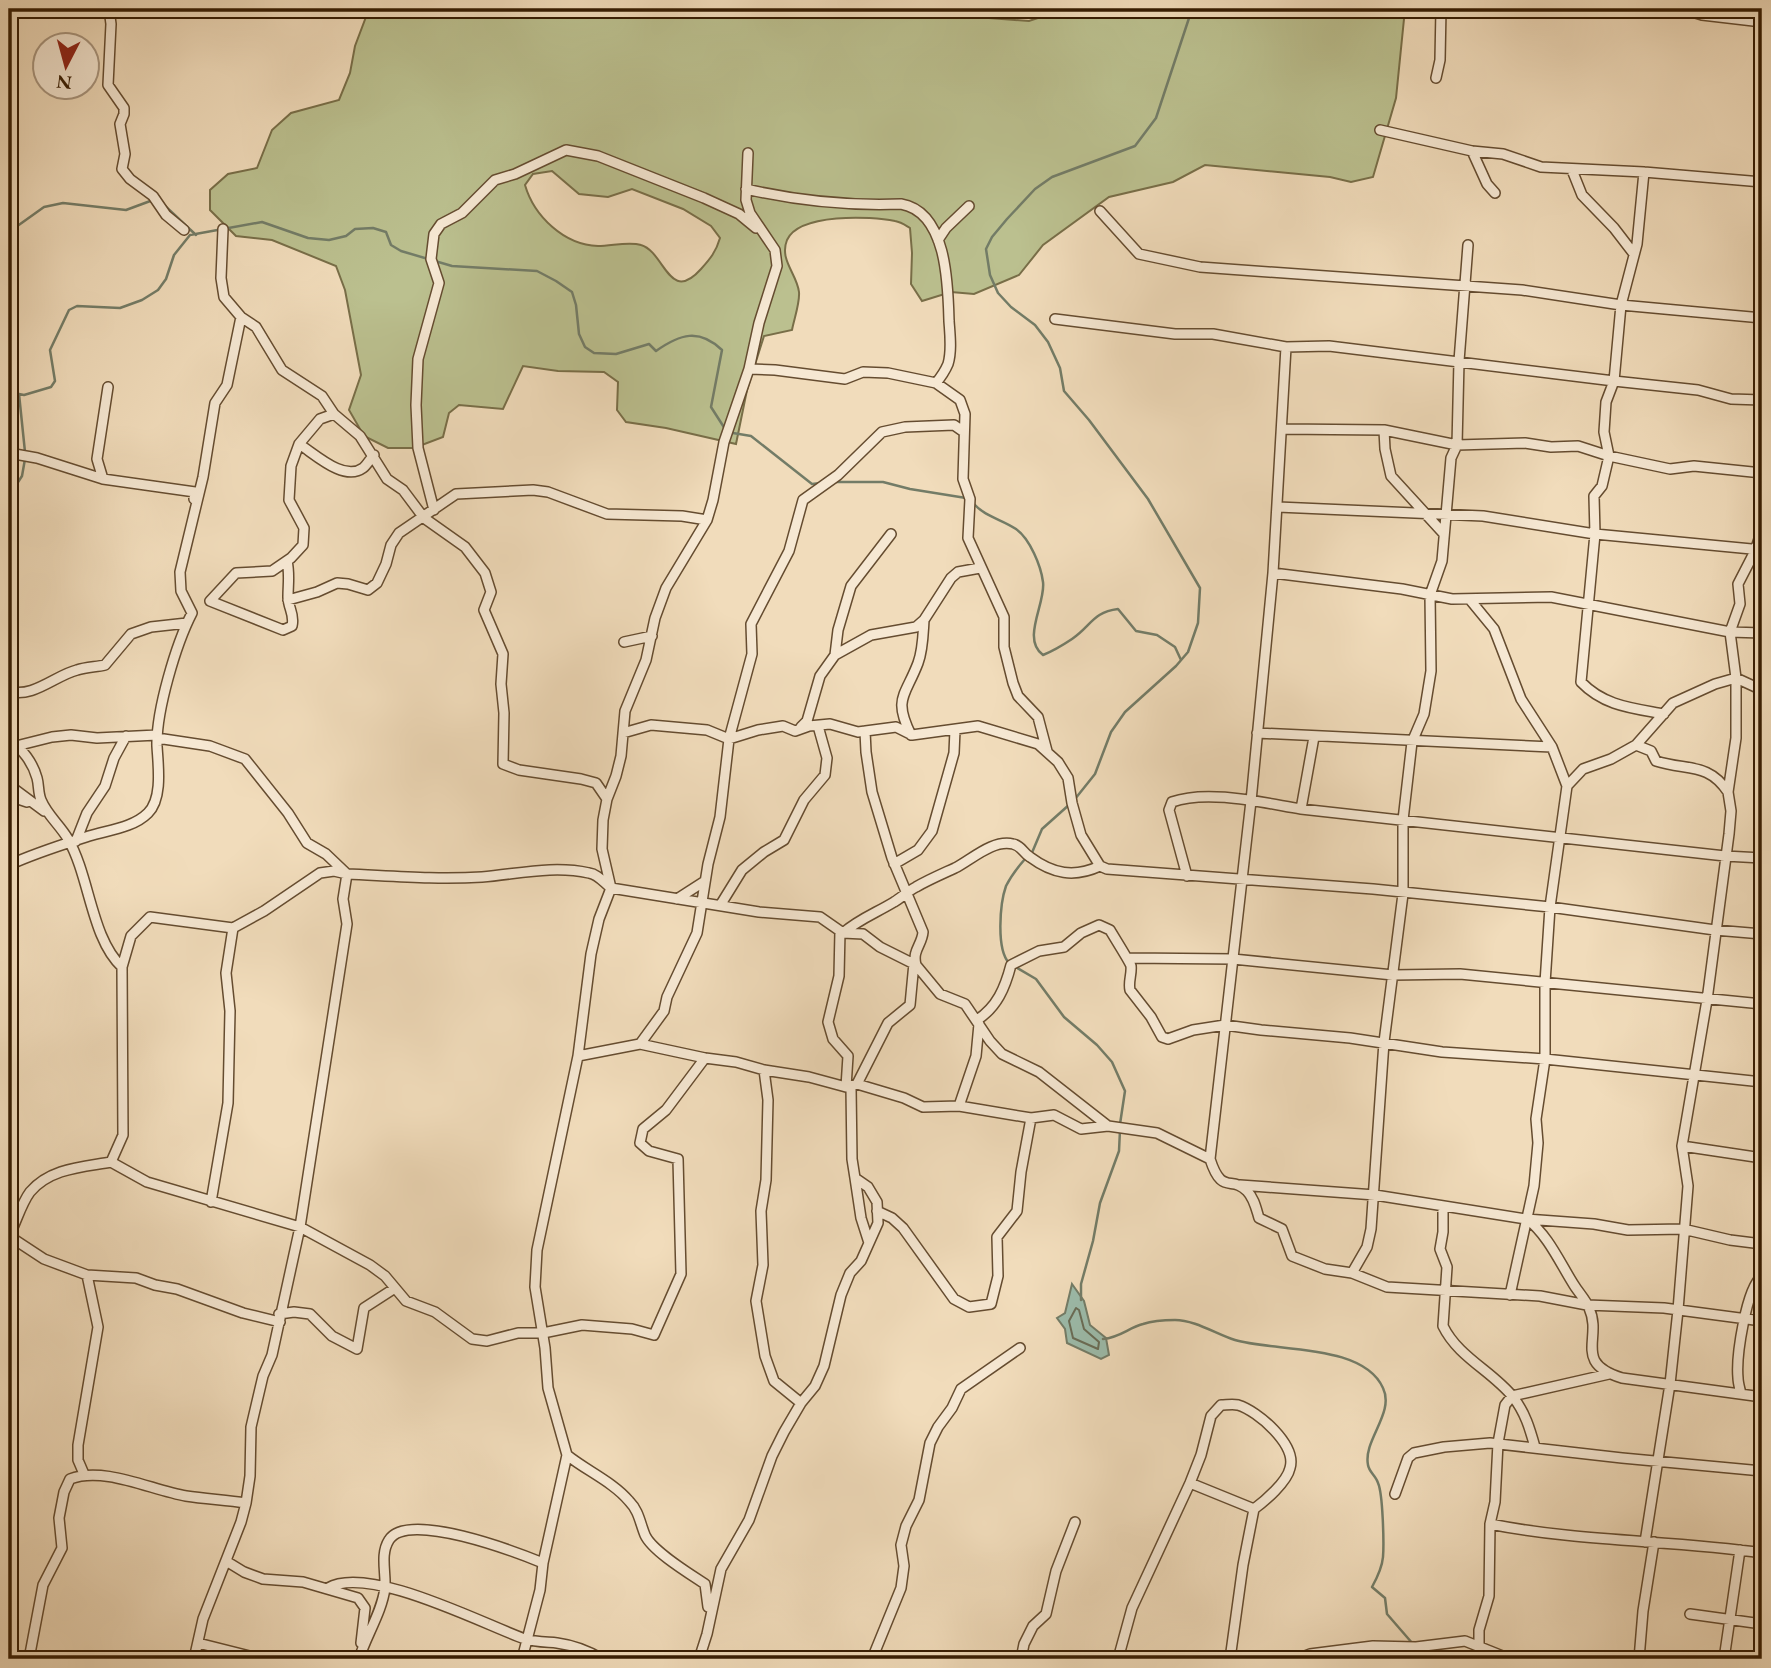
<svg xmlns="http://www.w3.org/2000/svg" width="1771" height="1668" font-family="'EB Garamond',serif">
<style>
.green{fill:#bbc08f;stroke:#786e48;stroke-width:2;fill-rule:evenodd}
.water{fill:#9cbcab;stroke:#737c67;stroke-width:2}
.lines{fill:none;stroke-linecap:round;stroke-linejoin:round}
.shore{stroke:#696c56;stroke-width:2}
.stream{stroke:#737c67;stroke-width:2.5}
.street-casing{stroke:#654c30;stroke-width:12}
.street{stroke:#f6e8d3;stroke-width:9}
</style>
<rect width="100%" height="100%" fill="#f1dcbb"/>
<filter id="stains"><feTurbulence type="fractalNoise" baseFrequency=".00286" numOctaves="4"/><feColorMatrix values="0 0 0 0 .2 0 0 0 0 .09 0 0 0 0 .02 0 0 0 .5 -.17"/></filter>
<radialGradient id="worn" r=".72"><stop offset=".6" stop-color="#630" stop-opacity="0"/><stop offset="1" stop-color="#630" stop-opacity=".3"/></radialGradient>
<path class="green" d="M369,9H961L989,18L1029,21L1056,12L1057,9H1405L1396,98L1373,177L1351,182L1330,177L1205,165L1173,182L1109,197L1043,245L1019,275L974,294L951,292L922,301L911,284L912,253L910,228C905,225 901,222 895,221C871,216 799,213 787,240C779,260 797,274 799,292C800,303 794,319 792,330L764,336L747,390L736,444L666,428L626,422L617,410L618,382L604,372L558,371L523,366L503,409L459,405L449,413L443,437L414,448H388L364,436L349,410L361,375L345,290L336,266L272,240L236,236L210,210V190L228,174L257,168L272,130L291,113L339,100L350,73L355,46ZM552,171L579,194L608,197L632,189L683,209L711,226L720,238C716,252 710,259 701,269C669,305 665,252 641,245C629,241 612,246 598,246C564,245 534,216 525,185L533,174Z"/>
<path class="water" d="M1072,1284L1084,1301L1090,1325L1106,1338L1109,1355L1101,1359L1067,1343L1065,1329L1057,1318L1065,1313Z"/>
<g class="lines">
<path class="shore" d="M1076,1308L1079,1310L1084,1329L1099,1342L1098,1349L1073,1338L1069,1321Z"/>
<path class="stream" d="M163,204L196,235
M9,232L44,207L63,203L126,210L153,200
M25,452L19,394L24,395L51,387L55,381L50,350L69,310L77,306L120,308L142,300L158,290L166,279L174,255L190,235L262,222L308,238L329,240L346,236L355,229L373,228L386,232L391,245L401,251L452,266L537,271L556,281L572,292L576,305L579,334L585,347L594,353L616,354L649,344L656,351C680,334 699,328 722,350L711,407L727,432L751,436L812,484L821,483
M834,482H883L910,489L966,498
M9,496L22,476L25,459
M974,504C986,517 1001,519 1016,529C1030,539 1041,566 1043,582C1046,603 1021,639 1043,655C1053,651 1063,645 1072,639C1091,626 1093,612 1118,609L1136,631L1157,635L1175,647L1181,660
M1075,799L1095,774L1111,732L1125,712L1176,666L1188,652L1198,623L1200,588L1148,499L1089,420L1064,391L1060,368L1048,342L1035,325L1011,307L998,293L990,275L986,249L992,237L1007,219L1035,189L1052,177L1135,146L1156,118L1192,9
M1031,855L1042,829L1070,804
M1009,963C996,949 1000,903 1006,886C1011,876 1018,867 1025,859
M1014,966L1036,979L1064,1017L1097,1045L1112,1062L1125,1091L1120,1124
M1081,1300V1284L1093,1241L1100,1203L1119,1151L1120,1130
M1103,1339C1121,1337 1128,1328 1143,1324C1152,1321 1165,1320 1175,1320C1195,1320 1216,1334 1235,1340C1275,1352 1363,1343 1383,1388C1395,1413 1363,1440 1368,1465C1369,1472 1376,1476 1378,1483C1383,1494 1384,1544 1383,1557C1382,1568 1377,1578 1372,1587L1385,1598L1387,1614L1413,1644
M1421,1651L1432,1659"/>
<g class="street-casing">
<path id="street" d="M109,9L111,24L108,85L124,108V114L120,124L125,154L122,169L130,179L153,196L166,215L184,230
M1683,9L1702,15L1762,22
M1436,78L1440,60L1441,9
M1380,130L1472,151L1503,154L1541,167L1644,172L1762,182
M1472,151L1487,184L1495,193
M1572,170L1582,195L1614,228L1634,254
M1644,172L1637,244L1621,305L1614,381L1698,390L1731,399L1762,400
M746,189C798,201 848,206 901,204C947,212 948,284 949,321C950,335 952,351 948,364C945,371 941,377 936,383
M1100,211L1139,254L1200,267L1522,290L1621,305L1762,318
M223,229L221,278L224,297L241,317L256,327L282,370L322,396L334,414L360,436L387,479L403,490L424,518L465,547L485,573L491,592L484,610L503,654L501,684L504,713L503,764L519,770L581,779L596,783L607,799
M938,240L946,228L969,206
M1055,319L1175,334H1213L1286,347L1329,346L1614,381L1606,402L1604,432L1609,456L1602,486L1594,496L1595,534L1581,682C1604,706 1632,708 1664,714
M1286,347L1273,573L1251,801L1210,1159C1222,1196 1231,1175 1247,1191C1254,1198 1256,1208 1259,1218L1282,1229L1292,1256L1325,1269L1352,1273L1387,1287L1540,1296L1587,1305L1664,1308L1762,1321
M749,369L775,370L845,379L863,372L888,373L936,383L960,400L965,414L963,479L970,499L968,538L1004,617V647L1013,683L1018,696L1038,717L1047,751
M1762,404L1760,407L1762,422
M1282,429L1384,430L1385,449L1391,476L1444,534
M1384,430L1457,445L1525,443L1551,447L1578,446L1609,456L1670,469L1694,466L1762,473
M299,444C315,454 344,482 363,468C367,465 370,459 374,455
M9,453L37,458L103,479L195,492L194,499
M103,479L97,459L108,387
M1278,507L1483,516L1595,534L1762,550
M434,510L418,448L416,405L418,359L439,283L431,259L434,234L441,224L462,213L495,180L515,174L566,150L598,156L704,198L739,214L756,228
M287,561C290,574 288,584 288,597C288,608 295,614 292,626L283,630L210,601L236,573L272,571L291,558L303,545L304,528L289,500L291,466L299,444L320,419L334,414
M1273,573L1402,589L1452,599L1551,597L1730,632L1762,633
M288,600L317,592L337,583L348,584L368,590L377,583L386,564L391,545L399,533L456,494L533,490L548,492L607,514L682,516L707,520
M1471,601L1494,629L1521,699L1552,747L1567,786L1550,907L1545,983V1059L1536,1119L1538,1143L1534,1186L1510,1295
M624,642L652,636
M835,655L838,630L851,586L891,534
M9,691C32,699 56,675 77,670C86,667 96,667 105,665L131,634L151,627L187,623
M801,727L807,721L820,676L835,655L871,635L916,627L924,620L951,578L958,572L980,568
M865,731L866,752L872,792L892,858L923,932C922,945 912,950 916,965
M623,733L651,725L707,730L729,739L758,730L783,726L795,731L809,726L830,724L858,732L896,727L912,735L978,726L1038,744L1058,762L1068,778L1072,803L1081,835L1100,866L1107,869L1373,889L1550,907L1715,930L1762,934
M1257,733L1552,747
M911,735C893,698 905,697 918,663C923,650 923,635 924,620
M157,738L210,746L245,759L288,813L307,843L326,854L347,874L343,899L347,924L300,1227L272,1355L263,1376L251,1427L250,1476L246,1503L241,1522L203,1619L194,1659
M9,740C22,748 33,763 37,778C39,785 38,793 41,800C47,815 60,825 68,839C90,877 91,938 122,967L131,936L150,917L233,928L264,911L320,873L334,871L347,874C392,876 437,880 482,877C518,874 553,865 589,873C598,874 604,883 611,888L759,912L820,917L843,933L863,934L880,947L916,965L940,994L965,1004L990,1041L1002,1054L1039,1072L1108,1126L1157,1133L1210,1159
M1636,745L1651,751L1656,761C1687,771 1708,762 1728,792
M16,746L52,737L71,735L97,738L157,735
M9,785L44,811
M1567,786L1583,769L1611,759L1636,745L1673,703L1715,684L1736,678L1762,690
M9,796L27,802
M1301,809L1314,737
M76,841L87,813L105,786L114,758L126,736
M894,864L918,850L932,831L954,753L955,730
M9,865C35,853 61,845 89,836C108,830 133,828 148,813C163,798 158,765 157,746C156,711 176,644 192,613L181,591L180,572L203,477L215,403L227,385L241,317
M1187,876L1169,810L1172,802C1208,789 1264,803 1301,809L1725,856L1762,858
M677,899L705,881
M721,904L742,870L764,852L784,840L804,800L825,775L827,758L818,726
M840,931L839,976L828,1022L833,1039L848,1056L846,1087
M843,933C859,919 876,913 894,902C901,898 908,891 916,887C928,880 942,874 955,868C971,860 993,839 1013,844C1022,846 1023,853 1030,857C1053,874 1074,878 1100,866
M1128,958L1233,959L1393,975L1460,974L1762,1004
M977,1020C997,1007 1005,988 1011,965L1039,951L1064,947L1081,933L1099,925L1110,930C1114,937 1130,962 1131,966C1132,974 1128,982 1130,990L1151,1017L1162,1037L1168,1039L1193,1030L1225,1025L1261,1030L1350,1038L1442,1052L1545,1059L1762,1082
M640,1044L664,1011L667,997L697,933L708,864L720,817L729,739L752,654L751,624L789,551L803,500L838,475L882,432L905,427L954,425L964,432
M578,1056L640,1044L705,1058L736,1062L764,1070L809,1077L846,1087L857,1084L904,1098L923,1107L959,1106L1031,1118L1054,1115L1081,1129L1108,1126
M764,1070L768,1100L766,1180L761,1211L763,1265L756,1301L765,1356L774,1381L801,1403
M857,1084L888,1023L910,1005L914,963
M959,1106L976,1056L979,1024
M1682,1146L1762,1158
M111,1162L147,1182L300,1227L370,1265L385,1276L406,1301L435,1312L472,1339L487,1341L518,1333H543L582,1325L632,1329L654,1335L681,1274L678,1159L649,1151L640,1143L643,1129L666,1110L705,1058
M855,1178L861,1218L869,1243
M1240,1185L1375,1195L1526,1219L1594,1224L1628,1230L1683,1229L1730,1240L1762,1244
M211,1202L228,1103L230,1011L226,973L233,928
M1443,1207V1232L1440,1249L1447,1267L1443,1326C1458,1357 1492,1371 1513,1397C1525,1412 1530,1429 1535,1447
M877,1211L892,1218L903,1228L954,1299L969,1307L991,1304L998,1276L997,1237L1017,1211L1021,1172L1031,1118
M1527,1219C1548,1235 1560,1263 1574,1285C1579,1293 1586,1300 1589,1308C1603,1339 1572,1362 1622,1378L1762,1397
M9,1236C16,1223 21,1204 30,1192C50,1168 83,1167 111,1162L123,1135L122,967
M9,1236L44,1259L87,1275L136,1278L155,1285L177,1289L243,1313L280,1322
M1352,1273L1367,1247L1371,1229L1384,1042L1403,894V820L1412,742L1424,714L1431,671L1430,595L1442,561L1451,458L1457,445L1459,361L1468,245
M279,1314L294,1312L310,1314L332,1336L357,1349L364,1308L395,1288
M1741,1394C1740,1389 1738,1383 1738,1378C1736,1357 1746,1288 1762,1276
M567,1455C587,1471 613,1482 629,1501C639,1511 640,1523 645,1535C652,1551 690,1574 705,1584L708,1607
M84,1474L78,1460V1445L98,1327L87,1275
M1190,1483L1254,1509L1243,1565L1230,1659
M1395,1494L1408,1458L1414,1453L1444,1447L1490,1443L1622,1458L1762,1471
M1490,1524C1580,1542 1672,1540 1762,1553
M1645,1542L1670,1384L1678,1310L1688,1186L1682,1146L1707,1000L1729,834L1731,811L1728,792L1736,738V678L1730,632L1740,604L1738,584L1755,551L1762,530
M226,1561L244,1572L263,1579L303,1582L358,1598L365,1608L361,1643
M328,1588C368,1564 483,1624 525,1639C535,1642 547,1642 557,1643C572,1645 590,1652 602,1659
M1690,1614L1762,1624
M198,1643L261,1659
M1479,1646V1630L1489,1596L1490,1524L1495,1502L1498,1443L1505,1405L1512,1396L1609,1374
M1416,1647L1419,1659
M29,1659L43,1585L62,1548L59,1518L64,1492L70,1479C104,1466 151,1490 186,1496C206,1499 226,1500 246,1503
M359,1659C366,1636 382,1612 385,1588C386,1572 380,1554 389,1540C407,1510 516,1552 543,1563
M522,1659L540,1590L543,1563L567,1455L548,1388L545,1348L535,1287L537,1250L578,1056L591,954L599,919L611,888L602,849L603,820L607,799L616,776L621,756L625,711L646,660L655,618L666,588L707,520L713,500L724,442L749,369L759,323L777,266L775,250L750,213L746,200L748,153
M699,1659L707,1634L721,1569L749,1520L772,1456L784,1432L801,1403L815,1386L824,1366L841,1295L850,1273L861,1261L878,1223L877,1202L868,1187L855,1178L852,1159L851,1088
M872,1659L901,1588L904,1566L901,1545L906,1526L919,1500L930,1443L938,1427L952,1408L961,1389L1020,1348
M1021,1659L1024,1644L1033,1626L1046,1614L1056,1571L1075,1522
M1118,1659L1132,1608L1190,1483L1201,1455L1211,1416L1221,1405C1226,1405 1233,1404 1238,1405C1258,1411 1297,1445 1290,1468C1287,1482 1265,1501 1254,1509
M1297,1659L1310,1654L1373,1646L1416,1647L1465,1641L1510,1659
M1639,1659L1643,1611L1654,1542
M1724,1659L1740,1550"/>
</g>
<use href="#street" class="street"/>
</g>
<rect width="1771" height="1668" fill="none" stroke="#f1dcbb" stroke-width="35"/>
<rect x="10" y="10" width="1750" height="1647" fill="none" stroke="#361c02" stroke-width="3.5"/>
<rect x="18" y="18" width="1736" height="1633" fill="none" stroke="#361c02" stroke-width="2"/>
<g transform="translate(66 66) rotate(186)"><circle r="33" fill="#f6e8d3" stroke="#a9967f" stroke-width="2"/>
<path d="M0-5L12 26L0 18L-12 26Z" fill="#8f2418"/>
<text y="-10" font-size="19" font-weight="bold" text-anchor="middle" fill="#361c02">N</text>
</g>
<rect width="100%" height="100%" filter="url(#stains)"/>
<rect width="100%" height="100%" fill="url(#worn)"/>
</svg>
